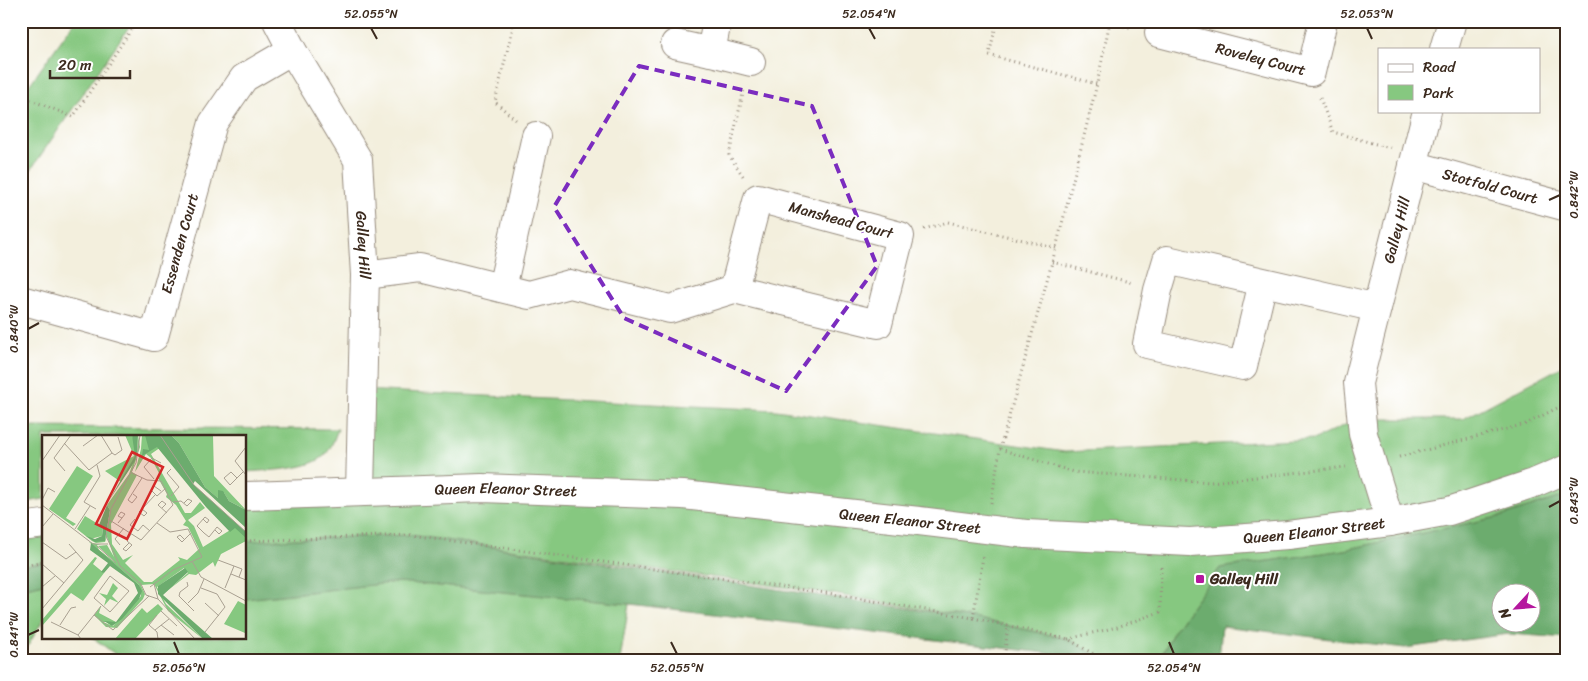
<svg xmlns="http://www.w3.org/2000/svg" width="1588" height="681" font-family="Sriracha,sans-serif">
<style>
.green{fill:#86c880;stroke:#60794f}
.forest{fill:#6cac6e;stroke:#546b46;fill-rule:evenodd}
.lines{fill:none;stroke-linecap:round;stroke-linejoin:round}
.minor-casing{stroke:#978c7e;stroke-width:30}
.tertiary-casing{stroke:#978c7e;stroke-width:30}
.path{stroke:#978c7e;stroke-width:3;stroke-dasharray:1 4;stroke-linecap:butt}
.minor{stroke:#fff;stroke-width:28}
.tertiary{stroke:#fff;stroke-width:28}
.tertiary-bridge-casing{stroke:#978c7e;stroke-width:30;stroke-linecap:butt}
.tertiary-bridge{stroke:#fff;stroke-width:28}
.marked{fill:none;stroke:#7b2cbf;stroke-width:4;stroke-dasharray:10 6;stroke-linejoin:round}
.ticks{fill:none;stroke:#3b2a1e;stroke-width:2}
.poi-dot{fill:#b5179e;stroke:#fff;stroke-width:2}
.labels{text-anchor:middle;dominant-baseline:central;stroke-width:4;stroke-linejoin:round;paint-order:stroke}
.street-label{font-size:15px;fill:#3b2a1e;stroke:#fff}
.poi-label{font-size:15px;font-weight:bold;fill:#3b2a1e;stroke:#fff;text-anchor:start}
.inset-road{fill:none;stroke:#a9a091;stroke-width:1}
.view{fill:#d62828;fill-opacity:0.15;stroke:#d62828;stroke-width:2.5}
.inset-edge{fill:none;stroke:#3b2a1e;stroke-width:2.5}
.neatline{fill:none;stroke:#3b2a1e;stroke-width:2}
.ticks-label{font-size:12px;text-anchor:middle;fill:#3b2a1e}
</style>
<rect width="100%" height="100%" fill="#fff"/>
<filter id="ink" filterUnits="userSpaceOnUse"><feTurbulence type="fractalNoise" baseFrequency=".02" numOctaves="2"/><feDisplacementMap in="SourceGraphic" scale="10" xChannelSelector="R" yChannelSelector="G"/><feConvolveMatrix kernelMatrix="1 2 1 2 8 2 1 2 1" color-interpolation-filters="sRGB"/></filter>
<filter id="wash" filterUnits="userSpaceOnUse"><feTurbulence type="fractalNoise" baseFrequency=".0096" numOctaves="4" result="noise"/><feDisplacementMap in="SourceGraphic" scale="20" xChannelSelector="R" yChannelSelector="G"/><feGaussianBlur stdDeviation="1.12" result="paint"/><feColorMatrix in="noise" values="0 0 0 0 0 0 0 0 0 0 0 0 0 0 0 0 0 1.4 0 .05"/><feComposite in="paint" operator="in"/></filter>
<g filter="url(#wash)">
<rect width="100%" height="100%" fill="#f3efdd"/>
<path class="green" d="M75,21H133L21,184V88L30,84Z
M1567,364V495L1503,516L1344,550L1220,568L1174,631L1159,660L1096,659L1092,653L1068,639L973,618L833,594L410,535L245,541V496L360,491L362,390L776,410L1065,452L1315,439L1358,419H1463Z
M21,427L338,429C334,439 331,450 323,457C304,471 268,470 245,472V436H44V499L21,503Z
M44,524V562L21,566V527Z
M399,582L629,604L620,660H123L92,637H245V599Z
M44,583V618L21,658V588Z"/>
<path class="forest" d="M1567,495V638L1509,634L1405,648L1222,626L1219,660H1159L1174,631L1220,568L1344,550L1503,516ZM1500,594H1530V624H1500Z
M410,535L973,618L1068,639L1092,653L1096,659L629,604L399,582L245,599V541Z
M44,562V583L21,588V566Z"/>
</g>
<g filter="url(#ink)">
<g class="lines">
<g class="minor-casing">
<g id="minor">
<path id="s1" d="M277,21L292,50L358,160L365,275L360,491"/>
<path id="s2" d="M1159,33L1311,72L1323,21"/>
<path d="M675,44L711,52L717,21"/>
<path d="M1444,49L1452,21"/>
<path d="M711,52L751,62"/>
<path id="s3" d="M1413,165L1567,207"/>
<path d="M365,275L420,268L529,295L570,284L670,309L734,289L878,324L900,236L758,198L734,289"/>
<path d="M1263,282L1243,366L1147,344L1158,290L1167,260L1377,308"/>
<path d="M502,288L536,136"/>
<path id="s4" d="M21,300L154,337L213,123L244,78L292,50"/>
<path id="s5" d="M1390,522L1363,434L1358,383L1427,111"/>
</g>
</g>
<g class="tertiary-casing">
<g id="tertiary">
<path id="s6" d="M245,496L482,488L683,495L919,521"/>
<path d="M21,527L44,524"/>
<path id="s7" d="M1026,534L1190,542L1288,535L1390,522L1449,511L1534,483L1567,469"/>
</g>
</g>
<path class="path" d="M511,21L513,27L495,102L516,120
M997,21L989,55L1097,84
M1109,23L1133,28
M21,96L73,117L137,21
M1320,98L1333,132L1390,148
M743,176L729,155L744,89
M924,229L948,222L1056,248
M1052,262L1133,283
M1000,449L1074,472L1211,482L1346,467
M1399,457L1526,424L1567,403
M991,503L1000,449L1056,248L1097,84L1110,21
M245,541L410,535L833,594L973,618L983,557
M21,566L44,562
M973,618L1068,639L1092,653L1097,660
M1068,639L1117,627L1160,612L1161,567
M1004,660L1008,626"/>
<use href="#minor" class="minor"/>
<use href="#tertiary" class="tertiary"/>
<g class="tertiary-bridge-casing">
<path id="tertiary-bridge" d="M919,521L1026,534"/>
</g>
<use href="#tertiary-bridge" class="tertiary-bridge"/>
</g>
</g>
<path class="marked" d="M639,66L812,106L877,266L786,391L624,318L554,207Z"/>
<path class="ticks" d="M371,28L377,39M869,28L875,39M1367,28L1372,39M1549,200L1560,195M28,329L39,323M1549,507L1560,501M28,635L39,630M174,642L179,654M671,642L677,654M1169,642L1174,654"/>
<rect class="poi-dot" x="1195" y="574" width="10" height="10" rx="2.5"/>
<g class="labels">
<g class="street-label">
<text stroke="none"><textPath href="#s2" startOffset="105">Roveley Court</textPath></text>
<text stroke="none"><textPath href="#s3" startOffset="80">Stotfold Court</textPath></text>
<text transform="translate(841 220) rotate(15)">Manshead Court</text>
<text stroke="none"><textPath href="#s5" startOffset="301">Galley Hill</textPath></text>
<text stroke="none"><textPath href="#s4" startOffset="235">Essenden Court</textPath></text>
<text stroke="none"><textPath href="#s1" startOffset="246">Galley Hill</textPath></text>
<text stroke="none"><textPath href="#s6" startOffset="261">Queen Eleanor Street</textPath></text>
<text transform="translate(910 521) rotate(6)">Queen Eleanor Street</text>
<text stroke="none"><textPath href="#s7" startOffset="289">Queen Eleanor Street</textPath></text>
</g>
<g class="poi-label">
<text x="1210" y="579">Galley Hill</text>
</g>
</g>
<g transform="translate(42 435)">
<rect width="204" height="204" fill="#f3efdd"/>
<path d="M83,0H90L95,15L93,22L79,47L63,36L92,21ZM96,0L98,12L90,37L95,40L69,89L70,109L81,125L91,120L83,128L102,147H110L138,125L136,122L145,125L157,114L146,92L141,90L144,86L134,70L124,62L125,59L116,43L118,40L109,23L104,19L93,37L99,14L100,0H116L122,10L109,19L143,78H149L158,67L163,73L146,85L152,91L161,112L193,92L203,99L204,106L179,119L173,132L171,127L154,140L147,139L121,159L146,138L142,133L115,152L124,169L161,204L126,176L112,149L99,150L103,159L101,164L75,193L64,192L52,180L59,171L57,178L74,187H61L71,191L99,161L97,150L47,107L59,110H55L57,115L74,128L56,111L65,110L72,122L65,102L63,107L54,108L50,106L35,94L43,81L61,92L60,101L48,104L63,106L68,75L65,70L87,39L95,17ZM129,0H171L172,41L204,75L187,66L182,58L177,64L163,52L137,8ZM35,31L51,41L24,83L34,89L31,91L7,74ZM53,122L55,123L51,129L62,138L41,166L29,158L0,191V185ZM71,148L76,153L70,161L77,168L68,164L62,171L64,164L57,158L65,160ZM196,166L204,170L203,198L182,189ZM116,169L121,174L93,204H73L100,173L105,178Z" fill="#86c880"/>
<path d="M90,0H96L95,17L93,26L66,67L93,21ZM103,0H129L137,8L163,52L176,63V55L181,56L187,66L204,75V93L153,46L151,49L204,97V103L193,93L188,97L164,72L115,12L100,21L101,14L107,15ZM65,70L68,75L63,106L53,107L44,101L53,104L60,101L61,92L57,90ZM49,108L97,150L100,156L97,164L80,184L70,191L62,186L74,187L96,158L92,148L68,131L62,138L59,137L66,128L48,115ZM143,133L146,137L121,160L171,204H161L116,159V151Z" fill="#6cac6e"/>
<path class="inset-road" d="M98,0L94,28L69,74L64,101L78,131L99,149L104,160L116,164M118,0L152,50L204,97M22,8L47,35L70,18L59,0M41,11L56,0M204,12L193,26L204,40M70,18L73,20L80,15L76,2M0,26L18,0M23,36L12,23L29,0M195,43L189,37L182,43L188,50L201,37M112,44L102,32L110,23L119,28M119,56L112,51L109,55L115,61L124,53M91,59L95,62L90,68L86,65L100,43M129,61L137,52L125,38L129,34M0,65L6,53L13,57M131,67L139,66L145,71L150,66L146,64L142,68M0,70L51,109H66M120,73L124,69L120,66L116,70L125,78M54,74L42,67L58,41L55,30M100,74L105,78L102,81L97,77L100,74L113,60M66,84L99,105L131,70L119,46L105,45L90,38M93,84L88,90L96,96L101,90L108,96M161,84L165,88L167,85L163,82L155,91L162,98L167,102L175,92L180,96L177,99L173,95M76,88L80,83L83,79L79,77L76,81L80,83M115,88L128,97L146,94L160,122M0,92L11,79M33,94L48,71M142,104L138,100L135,102L140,107L149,98M0,107L24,124L34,117M87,108L81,114L84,116L90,110L85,106L89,99M78,110L73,104L82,93M55,111L74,128M176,125L200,134L197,142M150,126L159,142L204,166M0,129L22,148M189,139L204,145M68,141L87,156L68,177L52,163ZM145,147L146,151L138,157L137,161L152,176M112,149L116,164L153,204M0,152L13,141M108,152L131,135L160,122M159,153L175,159L183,172L163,197M183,153L192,131M146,168L156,158L162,144M163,168L177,181M59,171L52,180L71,195L107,161M0,174L41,125L27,109M119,176L135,191M115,180L107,190L115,197L116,204M9,187L36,200M18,190L29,173L34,172M119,190L132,200M113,195L127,184M39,204L36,200L52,180"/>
<path class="view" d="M90,17L121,32L85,104L54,89Z"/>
<rect width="204" height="204" class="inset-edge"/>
</g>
<rect width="1588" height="681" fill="none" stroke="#fff" stroke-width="55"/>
<rect x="1378" y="48" width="162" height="65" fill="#ffffff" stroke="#b1aaa5"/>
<rect x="1388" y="64" width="25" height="8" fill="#ffffff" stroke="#b1aaa5"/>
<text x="1423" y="72" font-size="15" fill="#3b2a1e">Road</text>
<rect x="1388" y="85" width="25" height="15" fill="#86c880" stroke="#b1aaa5"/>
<text x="1423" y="98" font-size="15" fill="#3b2a1e">Park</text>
<g transform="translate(1516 608) rotate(244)"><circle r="24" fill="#ffffff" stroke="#b1aaa5"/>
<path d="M0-4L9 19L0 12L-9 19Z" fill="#b5179e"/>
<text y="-8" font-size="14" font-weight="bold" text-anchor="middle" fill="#3b2a1e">N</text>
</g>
<path d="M50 70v8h80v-8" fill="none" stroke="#3b2a1e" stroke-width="2.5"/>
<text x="58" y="70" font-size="15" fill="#3b2a1e" stroke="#ffffff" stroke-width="4" paint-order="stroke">20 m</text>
<rect x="28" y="28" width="1532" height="626" class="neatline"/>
<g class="ticks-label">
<text x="371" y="18">52.055°N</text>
<text x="869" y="18">52.054°N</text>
<text x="1367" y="18">52.053°N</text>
<text transform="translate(1574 195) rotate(-90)" y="4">0.842°W</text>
<text transform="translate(14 329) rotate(-90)" y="4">0.840°W</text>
<text transform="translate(1574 501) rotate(-90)" y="4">0.843°W</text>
<text transform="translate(14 635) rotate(-90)" y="4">0.841°W</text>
<text x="179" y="672">52.056°N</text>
<text x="677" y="672">52.055°N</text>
<text x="1174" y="672">52.054°N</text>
</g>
</svg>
